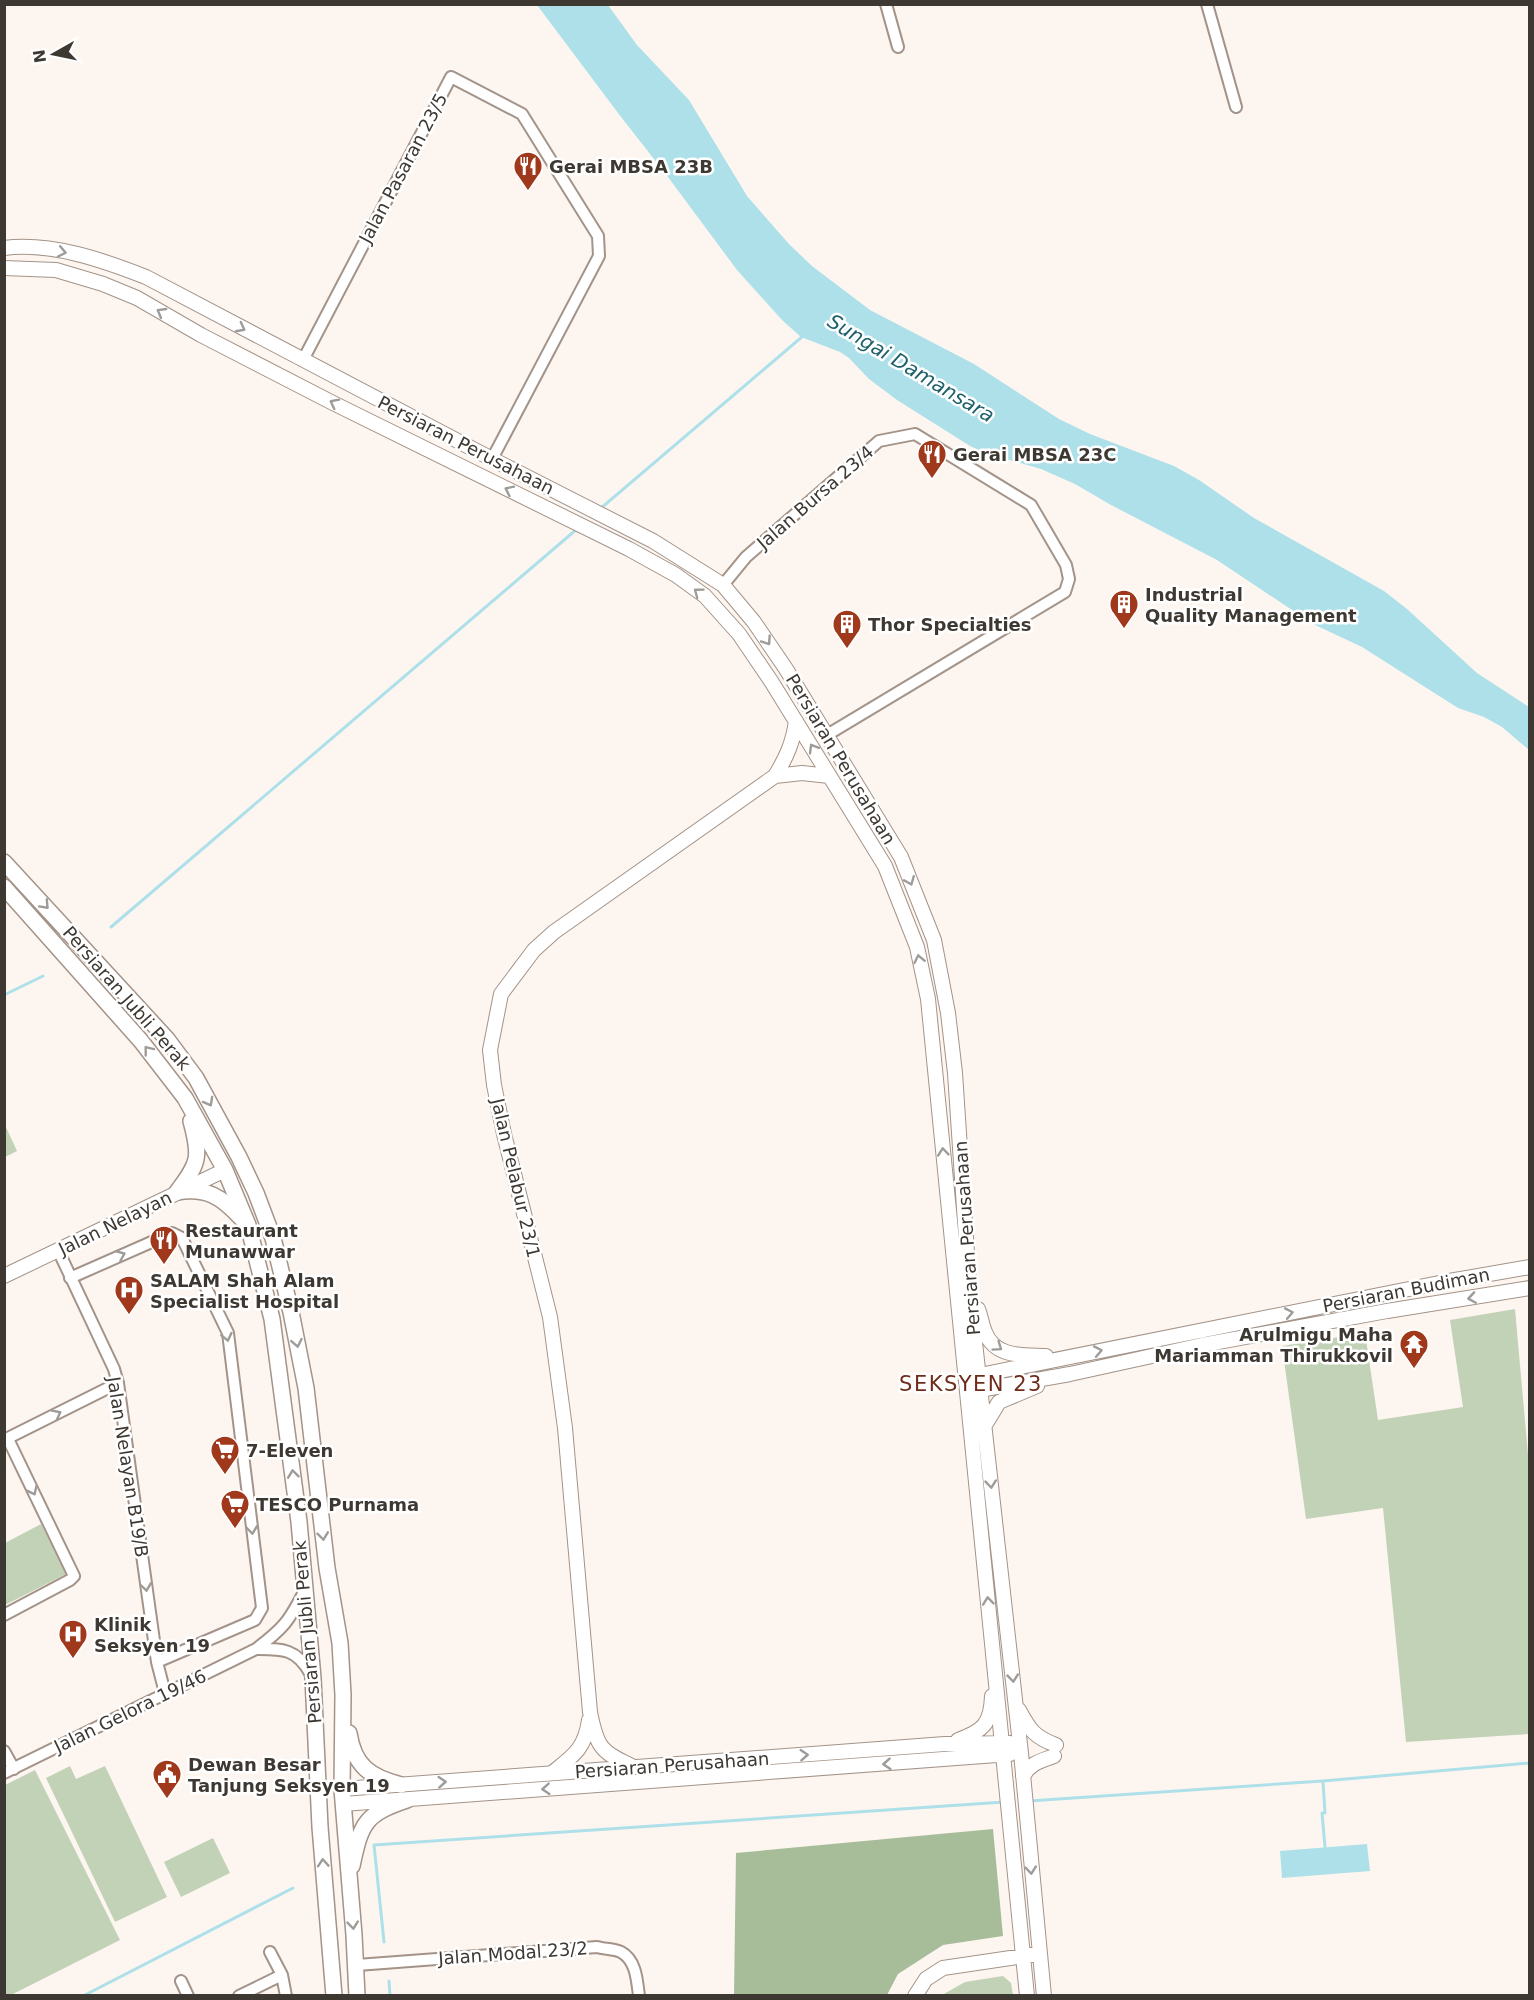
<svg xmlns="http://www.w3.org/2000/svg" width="1534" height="2000" font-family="'DejaVu Sans',sans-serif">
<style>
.green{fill:#c1d2b6}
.forest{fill:#a7bc99}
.water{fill:#aee0ea}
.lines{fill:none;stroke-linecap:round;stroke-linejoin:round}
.stream{stroke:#aee0ea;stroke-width:3}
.street-casing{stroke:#a39388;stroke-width:14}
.secondary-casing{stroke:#a39388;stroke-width:16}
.primary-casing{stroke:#a39388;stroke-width:18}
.street{stroke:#fff;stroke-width:10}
.secondary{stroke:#fff;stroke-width:14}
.primary{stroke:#fff;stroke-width:15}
.oneway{stroke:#9e9c99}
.labels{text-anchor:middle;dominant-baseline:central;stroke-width:5;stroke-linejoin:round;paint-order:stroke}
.poi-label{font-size:18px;font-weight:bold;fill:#3e3833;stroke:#fff;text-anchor:start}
.street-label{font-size:18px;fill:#3e3833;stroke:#fff}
.water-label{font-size:20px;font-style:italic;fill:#1e606a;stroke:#fff}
.quarter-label{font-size:21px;letter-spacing:1.5px;fill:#6f2c1a;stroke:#fff}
</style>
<rect width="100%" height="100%" fill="#fdf6f0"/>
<path class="green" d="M5,1125L17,1151L5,1157H4Z
M1515,1309L1530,1477L1529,1734L1406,1742L1383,1508L1306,1519L1282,1346L1365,1333L1378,1420L1463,1407L1450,1320Z
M41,1524L66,1574L5,1605V1543Z
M70,1766L76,1779L105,1766L167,1897L115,1922L46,1778Z
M35,1770L120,1940L11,1995H5V1785Z
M213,1838L230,1873L181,1897L164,1862Z
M1003,1976L1011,1983L1013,1995H942L965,1982Z"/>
<path class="forest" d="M993,1829L1003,1936L943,1945L898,1974L887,1995H734L736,1853Z"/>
<path class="water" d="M537,5H608L637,45L689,100L747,196L789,244L812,266L870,310L974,364L1059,419L1090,434L1174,466L1199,480L1254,518L1384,591L1407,609L1477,673L1529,707V750L1502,727L1484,717L1458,708L1362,647L1313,624L1217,560L1111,505L1075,484L1041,469L985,453L970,446L897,400L869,379L849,358L840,352L801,337L782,320L737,270L665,173L621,117Z
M1367,1844L1370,1871L1282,1878L1280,1851Z"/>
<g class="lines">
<path class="stream" d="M600,509L803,336
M111,927L577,529
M4,995L43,976
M1323,1781L1325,1813H1322L1325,1847
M1029,1801L1323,1781L1530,1763
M384,1942L374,1845L1004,1802
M389,1981L390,1996
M83,1996L293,1888"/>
<g class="street-casing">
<path id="street" d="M886,4L898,47
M1207,4L1236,107
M303,360L451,77L522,114L598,236L599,256L492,459
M723,585L746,557L879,441L915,434L1031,505L1066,565L1069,579L1065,592L827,735
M58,1250L114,1369L118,1383L157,1662L165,1693
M70,1278L172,1233L182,1238L228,1333L262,1608L255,1620L157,1662
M4,1440L118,1383
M4,1615L70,1580L74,1576L8,1439
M256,1649C282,1649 296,1648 310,1673
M4,1751L14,1769
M4,1773L256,1649C284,1628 289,1621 305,1590
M270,1952L282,1975L286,1996
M357,1965L597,1947C604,1949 615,1949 621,1952C636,1960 637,1980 639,1996
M181,1981L188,1996
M239,1996L282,1975"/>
</g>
<g class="secondary-casing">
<path id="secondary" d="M4,248C51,242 103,260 146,277L492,459L653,541L723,585L754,622L786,669L901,857L934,940L948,1013L955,1073L970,1298L1021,1753L1044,1996
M4,268L56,270L103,284L137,298L201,335L333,403L629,549L676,575L705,596L739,634L771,681L885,866L917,947L928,999L1027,1996
M775,776L802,773L829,776
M4,1276L225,1170
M978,1309C981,1317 982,1325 985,1332C995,1358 1023,1355 1046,1356
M970,1377L1449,1281L1530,1267
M974,1391L1070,1374L1202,1345L1387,1311L1530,1288
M985,1425L999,1402L1037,1386
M1019,1710C1030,1730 1034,1737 1056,1745
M958,1740C983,1731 991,1724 992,1696
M634,1767C601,1752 597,1748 590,1712L565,1428L550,1317L504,1134L494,1085L490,1050L501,994L534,950L554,932L775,776C786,758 793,743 796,721
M552,1773C573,1756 585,1749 589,1720
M1023,1776C1030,1763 1041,1761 1054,1756
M342,1789L945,1744L1010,1743
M343,1804L1010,1754
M915,1996L926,1979L943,1968L1031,1955"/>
</g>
<g class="primary-casing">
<path id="primary" d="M4,862L167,1039L196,1078L239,1157L256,1193L273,1238L291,1312L306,1388L327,1568L340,1643L343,1695L342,1789L354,1935L357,1996
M4,887L141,1041L185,1098L225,1170L248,1225L272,1319L299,1522L313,1678L320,1827L334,1996
M177,1192C199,1163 201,1157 191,1121
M177,1192C207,1187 222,1197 242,1219
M349,1733C354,1766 370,1777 401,1785
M352,1866C361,1823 365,1814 407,1800"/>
</g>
<use href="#street" class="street"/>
<use href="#secondary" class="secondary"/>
<use href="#primary" class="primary"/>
</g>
<defs><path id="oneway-chevron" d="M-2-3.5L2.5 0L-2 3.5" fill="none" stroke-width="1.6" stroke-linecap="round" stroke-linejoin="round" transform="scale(1.5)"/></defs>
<g class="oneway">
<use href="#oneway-chevron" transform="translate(62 252) rotate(12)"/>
<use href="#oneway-chevron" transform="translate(161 312) rotate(-150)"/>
<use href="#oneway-chevron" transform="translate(241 328) rotate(28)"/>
<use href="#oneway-chevron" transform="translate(334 403) rotate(-153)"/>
<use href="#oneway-chevron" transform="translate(509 490) rotate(-154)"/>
<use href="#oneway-chevron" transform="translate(698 592) rotate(-143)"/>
<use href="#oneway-chevron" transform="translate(767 641) rotate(56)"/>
<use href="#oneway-chevron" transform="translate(813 748) rotate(-121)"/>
<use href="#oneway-chevron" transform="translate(910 881) rotate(68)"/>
<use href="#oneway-chevron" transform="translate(45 905) rotate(47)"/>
<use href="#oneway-chevron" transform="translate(919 959) rotate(-102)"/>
<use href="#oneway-chevron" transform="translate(148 1050) rotate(-128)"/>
<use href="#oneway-chevron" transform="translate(209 1102) rotate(61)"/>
<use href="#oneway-chevron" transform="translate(943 1152) rotate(-96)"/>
<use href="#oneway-chevron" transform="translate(121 1255) rotate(-24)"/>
<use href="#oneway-chevron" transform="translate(1472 1298) rotate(171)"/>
<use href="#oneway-chevron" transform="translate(1289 1313) rotate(-11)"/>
<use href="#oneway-chevron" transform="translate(227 1337) rotate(77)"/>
<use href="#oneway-chevron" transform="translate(297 1343) rotate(79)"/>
<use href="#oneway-chevron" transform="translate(998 1347) rotate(35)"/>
<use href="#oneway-chevron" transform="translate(1098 1351) rotate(-11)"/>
<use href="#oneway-chevron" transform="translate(57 1414) rotate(-27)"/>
<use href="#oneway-chevron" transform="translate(293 1474) rotate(-97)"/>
<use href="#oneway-chevron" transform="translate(991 1484) rotate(84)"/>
<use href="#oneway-chevron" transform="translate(33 1491) rotate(64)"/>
<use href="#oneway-chevron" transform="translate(252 1530) rotate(83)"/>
<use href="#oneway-chevron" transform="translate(323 1536) rotate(83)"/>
<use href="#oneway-chevron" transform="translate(146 1587) rotate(82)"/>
<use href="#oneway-chevron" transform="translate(988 1601) rotate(-96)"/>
<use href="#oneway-chevron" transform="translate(1013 1678) rotate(84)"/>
<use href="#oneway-chevron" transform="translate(804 1755) rotate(-4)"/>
<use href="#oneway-chevron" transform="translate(887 1764) rotate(176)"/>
<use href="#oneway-chevron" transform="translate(442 1782) rotate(-4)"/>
<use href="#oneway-chevron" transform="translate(546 1789) rotate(176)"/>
<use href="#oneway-chevron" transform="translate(323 1863) rotate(-94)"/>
<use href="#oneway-chevron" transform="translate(1031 1870) rotate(84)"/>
<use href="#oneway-chevron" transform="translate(353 1925) rotate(84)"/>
</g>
<defs>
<g id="restaurant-pin" transform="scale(1.5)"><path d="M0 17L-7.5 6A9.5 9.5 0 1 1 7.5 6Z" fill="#a0381b" stroke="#fff"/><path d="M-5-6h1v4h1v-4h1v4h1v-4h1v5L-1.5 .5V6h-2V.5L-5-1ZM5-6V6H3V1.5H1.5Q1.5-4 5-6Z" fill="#fff"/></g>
<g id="building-pin" transform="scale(1.5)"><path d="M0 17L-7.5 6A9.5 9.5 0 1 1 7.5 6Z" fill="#a0381b" stroke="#fff"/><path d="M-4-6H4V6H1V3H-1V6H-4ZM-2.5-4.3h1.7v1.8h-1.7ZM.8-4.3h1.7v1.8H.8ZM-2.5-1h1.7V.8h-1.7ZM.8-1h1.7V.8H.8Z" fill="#fff"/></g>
<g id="hospital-pin" transform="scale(1.5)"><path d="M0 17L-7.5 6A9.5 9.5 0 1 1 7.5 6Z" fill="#a0381b" stroke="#fff"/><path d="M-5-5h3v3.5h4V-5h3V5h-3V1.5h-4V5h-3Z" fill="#fff"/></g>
<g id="temple-pin" transform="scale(1.5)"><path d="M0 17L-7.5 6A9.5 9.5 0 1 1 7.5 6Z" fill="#a0381b" stroke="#fff"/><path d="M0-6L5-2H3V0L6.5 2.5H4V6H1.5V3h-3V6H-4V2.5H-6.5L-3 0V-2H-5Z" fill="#fff"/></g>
<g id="supermarket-pin" transform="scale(1.5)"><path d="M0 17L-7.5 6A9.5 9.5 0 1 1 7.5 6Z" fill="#a0381b" stroke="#fff"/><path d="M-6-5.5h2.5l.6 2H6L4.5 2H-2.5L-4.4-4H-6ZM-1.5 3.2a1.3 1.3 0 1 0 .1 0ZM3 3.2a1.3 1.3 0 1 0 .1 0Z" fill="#fff"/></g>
<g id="civic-pin" transform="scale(1.5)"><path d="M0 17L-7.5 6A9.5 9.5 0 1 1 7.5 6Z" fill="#a0381b" stroke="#fff"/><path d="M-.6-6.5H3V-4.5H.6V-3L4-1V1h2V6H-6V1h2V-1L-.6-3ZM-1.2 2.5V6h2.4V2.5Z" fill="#fff"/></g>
</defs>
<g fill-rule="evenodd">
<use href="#restaurant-pin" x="528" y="166"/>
<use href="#restaurant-pin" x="932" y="454"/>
<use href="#building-pin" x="1124" y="604"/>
<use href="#building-pin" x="847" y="624"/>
<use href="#restaurant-pin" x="164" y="1240"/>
<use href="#hospital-pin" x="129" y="1290"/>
<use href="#temple-pin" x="1414" y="1344"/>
<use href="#supermarket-pin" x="225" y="1450"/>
<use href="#supermarket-pin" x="235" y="1504"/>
<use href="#hospital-pin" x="73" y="1634"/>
<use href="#civic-pin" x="167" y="1774"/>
</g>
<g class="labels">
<g class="poi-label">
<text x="549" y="166">Gerai MBSA 23B</text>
<text x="953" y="454">Gerai MBSA 23C</text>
<text x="1145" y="594">Industrial<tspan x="1145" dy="21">Quality Management</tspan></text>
<text x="868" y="624">Thor Specialties</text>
<text x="185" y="1230">Restaurant<tspan x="185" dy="21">Munawwar</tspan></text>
<text x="150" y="1280">SALAM Shah Alam<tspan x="150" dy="21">Specialist Hospital</tspan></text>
<text x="1393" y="1334" text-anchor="end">Arulmigu Maha<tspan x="1393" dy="21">Mariamman Thirukkovil</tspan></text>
<text x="246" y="1450">7-Eleven</text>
<text x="256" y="1504">TESCO Purnama</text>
<text x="94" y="1624">Klinik<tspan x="94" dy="21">Seksyen 19</tspan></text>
<text x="188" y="1764">Dewan Besar<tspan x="188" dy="21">Tanjung Seksyen 19</tspan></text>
</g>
<g class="street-label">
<text transform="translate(403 168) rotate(-62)">Jalan Pasaran 23/5</text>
<text transform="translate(466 445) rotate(27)">Persiaran Perusahaan</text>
<text transform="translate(815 497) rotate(-41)">Jalan Bursa 23/4</text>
<text transform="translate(841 759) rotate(59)">Persiaran Perusahaan</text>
<text transform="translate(127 998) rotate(49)">Persiaran Jubli Perak</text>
<text transform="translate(516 1178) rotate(77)">Jalan Pelabur 23/1</text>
<text transform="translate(115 1223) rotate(-26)">Jalan Nelayan</text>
<text transform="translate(967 1238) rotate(-94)">Persiaran Perusahaan</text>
<text transform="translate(1406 1290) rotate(-11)">Persiaran Budiman</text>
<text transform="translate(128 1467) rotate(81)">Jalan Nelayan B19/B</text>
<text transform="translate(307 1632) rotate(-95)">Persiaran Jubli Perak</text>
<text transform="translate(130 1711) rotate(-26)">Jalan Gelora 19/46</text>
<text transform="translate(672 1765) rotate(-4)">Persiaran Perusahaan</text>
<text transform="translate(513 1953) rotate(-4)">Jalan Modal 23/2</text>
</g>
<g class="water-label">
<text transform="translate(911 368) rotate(31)">Sungai Damansara</text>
</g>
<g class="quarter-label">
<text x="971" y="1384">SEKSYEN 23</text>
</g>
</g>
<rect width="1534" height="2000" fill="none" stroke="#3e3833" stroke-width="12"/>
<g transform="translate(54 54) rotate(261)" stroke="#ffffff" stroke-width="4.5" paint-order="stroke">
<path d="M0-4.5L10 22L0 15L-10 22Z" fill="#3e3833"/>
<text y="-9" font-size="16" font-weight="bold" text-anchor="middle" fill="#3e3833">N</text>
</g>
</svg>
